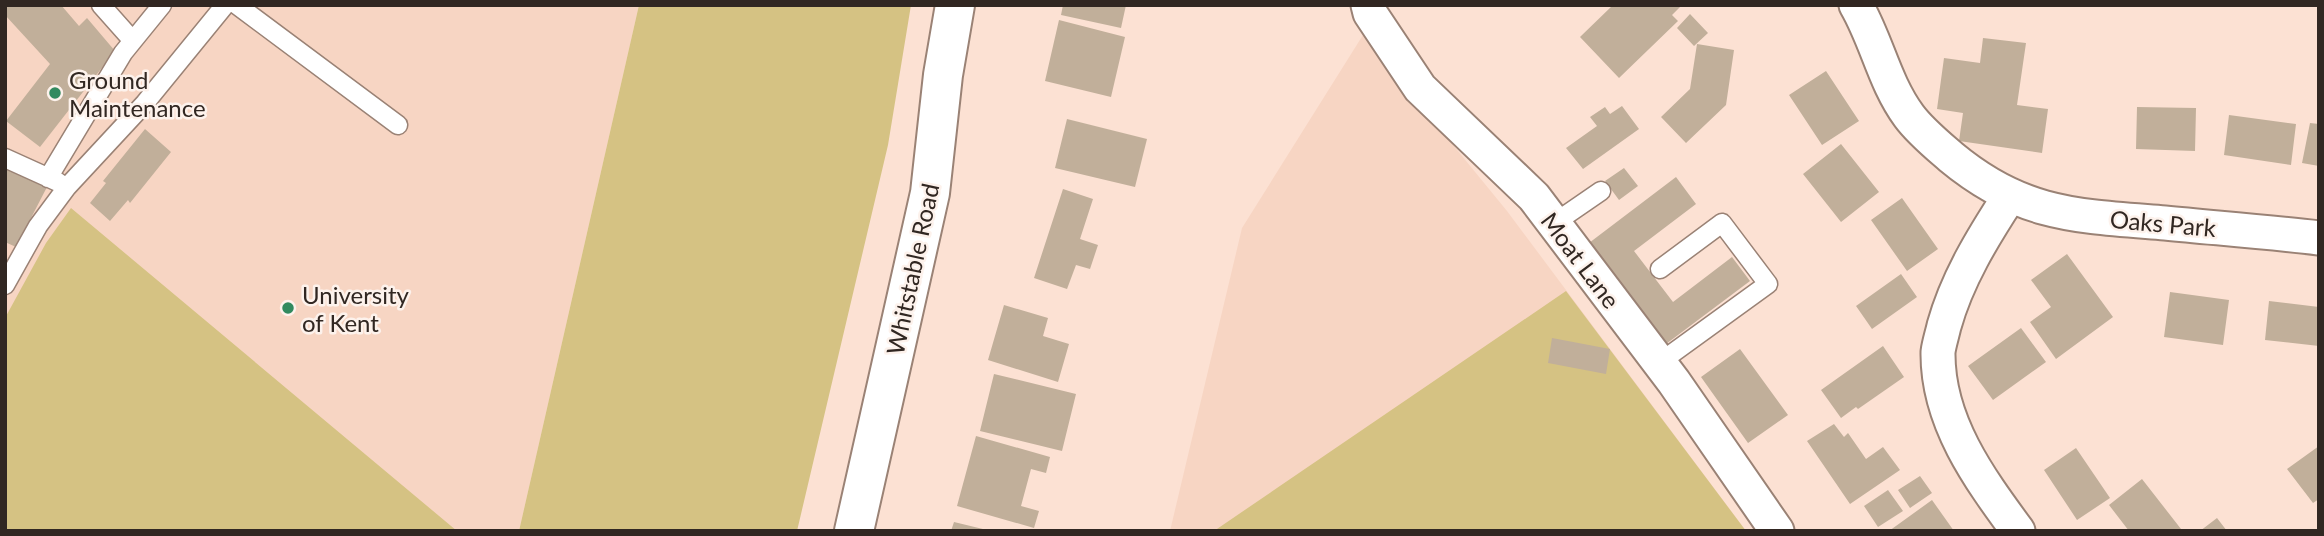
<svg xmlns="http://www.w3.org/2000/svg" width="2324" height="536" font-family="Lato,sans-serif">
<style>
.built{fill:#f7d5c3}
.green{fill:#d5c283}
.building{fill:#c1af9a}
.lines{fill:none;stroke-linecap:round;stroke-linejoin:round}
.lane-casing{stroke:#9a8275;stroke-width:21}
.street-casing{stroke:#9a8275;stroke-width:37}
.primary-casing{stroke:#9a8275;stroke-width:42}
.lane{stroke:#fff;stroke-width:18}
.street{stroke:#fff;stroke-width:33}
.primary{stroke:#fff;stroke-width:38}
.poi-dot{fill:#328a5f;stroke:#fdf2ec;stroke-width:2.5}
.labels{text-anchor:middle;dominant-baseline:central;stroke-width:5;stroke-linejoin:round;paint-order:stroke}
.poi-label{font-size:24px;fill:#312722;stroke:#fdf2ec;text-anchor:start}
.street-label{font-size:24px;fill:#312722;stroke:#fdf2ec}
</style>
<rect width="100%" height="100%" fill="#fce1d3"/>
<path class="built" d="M5,5H639L519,531H5Z
M1363,35L1507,211L1746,531H1170L1242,228Z"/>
<path class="green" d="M639,5H911L888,145L797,531H519Z
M71,208L457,531H5V318L46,243Z
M1566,291L1746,531H1214Z"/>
<path class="building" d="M5,5H61L79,26L87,18L115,51L40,147L6,121L50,64L5,15Z
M1063,5H1126L1121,28L1061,15Z
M1613,5H1682L1672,15L1678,21L1619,78L1580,37Z
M1690,14L1708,33L1694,46L1677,28Z
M1059,20L1125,37L1111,97L1045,81Z
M1983,38L2026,43L2017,105L2048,109L2042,153L1959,141L1963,113L1937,109L1944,58L1980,63Z
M1697,44L1734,50L1726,105L1686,143L1661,117L1690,89Z
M1826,71L1859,121L1822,145L1789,95Z
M1622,106L1639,129L1583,169L1566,148L1597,126L1590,117L1605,107L1610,114Z
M2137,107L2196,108L2195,151L2136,149Z
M2229,115L2296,124L2291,165L2224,155Z
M1067,119L1147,139L1135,187L1055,168Z
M2310,123L2319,124V166L2302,163Z
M145,129L171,152L130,203L128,200L110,221L90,203L106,183L103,181Z
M1841,144L1879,192L1841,222L1803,174Z
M5,165L47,187L16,247L5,242Z
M1624,168L1638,186L1619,200L1605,181Z
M1676,177L1696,204L1634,251L1673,302L1732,257L1750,281L1666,344L1589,243Z
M1063,189L1093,199L1080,239L1098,245L1090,269L1076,265L1067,289L1034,278Z
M1902,198L1938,249L1907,271L1871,220Z
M2067,254L2113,317L2056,359L2030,322L2051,307L2031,280Z
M1901,274L1917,297L1872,329L1856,306Z
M2170,292L2229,300L2223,345L2164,337Z
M2269,301L2319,307V346L2265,340Z
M1004,305L1048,318L1043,336L1069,344L1058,382L988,360Z
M2021,328L2046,362L1993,400L1968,366Z
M1552,338L1610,349L1606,374L1548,363Z
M1883,346L1904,377L1858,409L1856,407L1841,418L1821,390Z
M1740,349L1788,415L1748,443L1701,377Z
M994,374L1076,394L1062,451L980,431Z
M1834,424L1844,437L1848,433L1866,459L1883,447L1900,470L1850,504L1807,441Z
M976,436L1050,457L1046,473L1031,469L1021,506L1039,511L1034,528L957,506Z
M2319,446V499L2313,503L2287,469Z
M2076,448L2110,498L2077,520L2044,470Z
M1920,476L1932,493L1910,508L1898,490Z
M2142,479L2181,529L2179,531H2129L2109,505Z
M1888,490L1903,511L1878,527L1864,506Z
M1932,500L1954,531H1889Z
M2217,518L2227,531H2200Z
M954,522L987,530V531H951Z"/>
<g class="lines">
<g class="lane-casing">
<path id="lane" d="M101,5L133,41
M237,5L398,125
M5,158L58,182
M48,178L123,53L162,5
M1553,224L1601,191
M5,285L38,226L67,187L145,103L225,5
M1659,363L1768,284L1722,223L1660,269"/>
</g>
<g class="street-casing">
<path id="street" d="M1368,5L1370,13L1420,88L1534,197L1674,382L1777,531
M1856,5C1877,41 1884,82 1909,116C1920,131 1936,144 1951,157C2022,216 2077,216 2165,223C2216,228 2267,232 2319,238
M2009,197C1983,237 1957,279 1944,326C1942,335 1939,344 1938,352C1937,421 1979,478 2018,531"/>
</g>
<g class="primary-casing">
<path id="primary" d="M854,531L930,193L943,75L955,5"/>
</g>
<use href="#lane" class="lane"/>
<use href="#street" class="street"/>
<use href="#primary" class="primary"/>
</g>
<g class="poi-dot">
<circle cx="55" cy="93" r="7"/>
<circle cx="288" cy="308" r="7"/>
</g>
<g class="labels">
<g class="poi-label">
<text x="69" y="79">Ground<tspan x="69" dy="28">Maintenance</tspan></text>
<text x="302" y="294">University<tspan x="302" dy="28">of Kent</tspan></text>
</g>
<g class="street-label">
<text transform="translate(2163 223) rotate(5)">Oaks Park</text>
<text transform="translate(1581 260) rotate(53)">Moat Lane</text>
<text transform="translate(912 269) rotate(-78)">Whitstable Road</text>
</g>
</g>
<rect width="2324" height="536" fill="none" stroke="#312722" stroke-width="14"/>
</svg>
